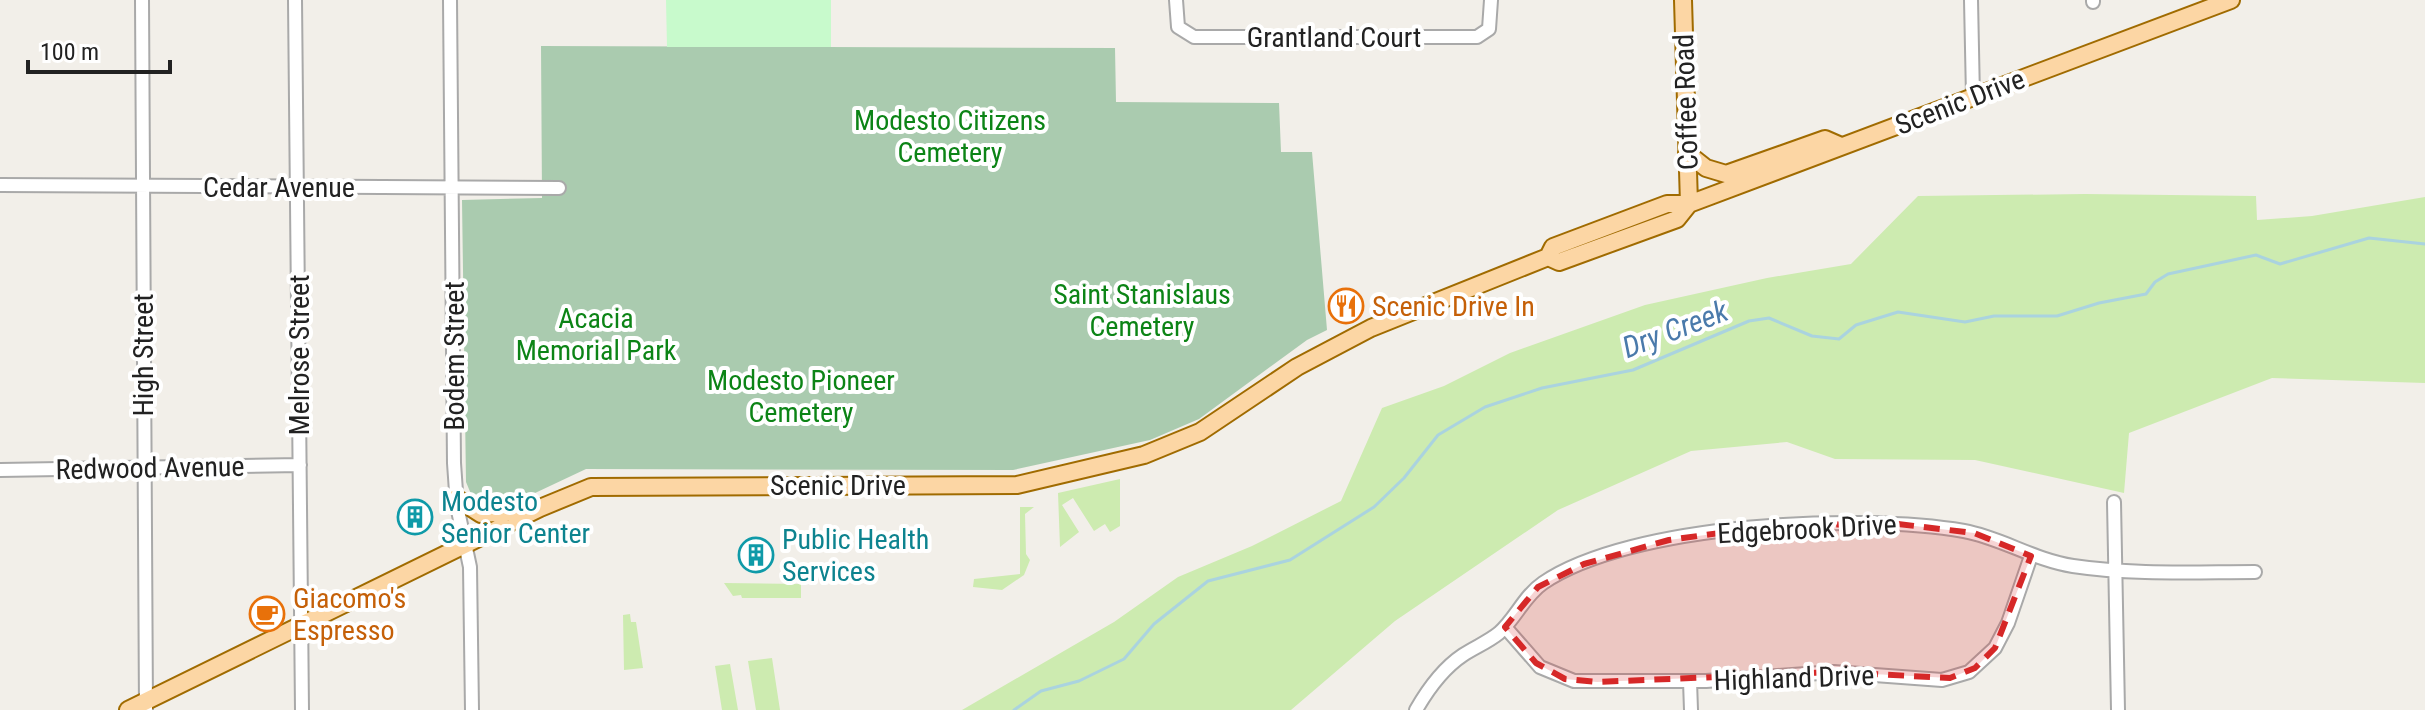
<svg xmlns="http://www.w3.org/2000/svg" width="2425" height="710" font-family="'Roboto Condensed',sans-serif">
<style>
.grass{fill:#cdebb0}
.cemetery{fill:#aacbaf}
.park{fill:#c8facc}
.lines{fill:none;stroke-linecap:round;stroke-linejoin:round}
.stream{stroke:#aad3df;stroke-width:3}
.minor-casing{stroke:#a9a9a9;stroke-width:16}
.major-casing{stroke:#a06b00;stroke-width:20}
.minor{stroke:#fff;stroke-width:12}
.major{stroke:#fcd6a4;stroke-width:16}
.marked{fill:#d62828;fill-opacity:0.2;stroke:#d62828;stroke-width:6;stroke-dasharray:16 10;stroke-linejoin:round}
.labels{text-anchor:middle;dominant-baseline:central;stroke-width:8;stroke-linejoin:round;paint-order:stroke}
.street-label{font-size:28px;fill:#222;stroke:#fff}
.park-label{font-size:28px;fill:#0c8416;stroke:#fff}
.food-label{font-size:28px;fill:#c56008;stroke:#fff;text-anchor:start}
.culture-label{font-size:28px;fill:#0d838f;stroke:#fff;text-anchor:start}
.water-label{font-size:30px;font-style:italic;fill:#4a7aab;stroke:#fff}
</style>
<rect width="100%" height="100%" fill="#f2efe9"/>
<path class="grass" d="M2085,194L2256,196L2257,220L2312,216L2425,197V383L2272,378L2129,433L2124,493L1975,460L1835,459L1787,442L1691,451L1558,510L1395,621L1291,710H962L1114,622L1178,577L1252,546L1341,501L1382,408L1444,386L1510,353L1645,305L1767,278L1851,264L1918,196Z
M1120,479V526L1110,532L1105,524L1094,531L1073,498L1062,505L1079,532L1060,547L1058,493Z
M1020,507H1034L1025,514L1026,554L1030,560L1024,575L1002,590L973,587L974,579L1020,574Z
M724,583L801,584V598H742L741,595L733,596Z
M630,614L631,622H636L643,668L624,670L623,615Z
M772,658L780,710H756L748,661Z
M730,664L738,710H722L715,666Z"/>
<path class="cemetery" d="M541,46L1115,48L1116,102L1279,103L1281,152H1312L1327,330L1307,340L1199,419L1150,440L1013,470L586,469L501,509L476,506L466,482L462,200L542,198Z"/>
<path class="park" d="M666,0H831V47H667Z"/>
<g class="lines">
<path class="stream" d="M1014,710L1041,691L1079,681L1124,659L1154,624L1208,581L1290,560L1374,507L1404,478L1438,435L1485,407L1542,388L1633,370L1749,321L1769,318L1812,336L1839,339L1856,325L1898,312L1965,322L1994,316H2057L2099,303L2146,294L2155,282L2168,274L2256,255L2280,264L2369,238L2425,244"/>
<g class="minor-casing">
<path id="minor" d="M142,0L146,709
M295,0L302,710
M450,0L454,463L457,506L470,567L472,710
M1176,0L1178,27L1194,37H1477L1489,29L1491,0
M1971,0L1973,97
M2093,0V2
M0,185L559,188
M0,470L300,465
M2114,502L2118,710
M1505,627L1540,667L1574,681H1706L1834,672L1942,680L1969,672L1995,648L2008,623L2031,556
M1690,681L1691,710
M1416,710C1428,689 1442,669 1463,655C1475,647 1488,642 1499,633C1516,618 1524,596 1543,583C1631,523 1860,513 1964,531C2002,538 2034,560 2073,566C2133,575 2194,572 2255,572"/>
</g>
<g class="major-casing">
<path id="major" d="M1683,0L1689,204
M1687,153L1706,168L1726,174L1825,139L1841,146
M1548,257L1559,262L1677,219L1689,204
M456,498L481,514L523,511
M128,710L540,508L591,487L1017,485L1144,455L1200,432L1297,367L1371,328L1548,257L1553,247L1667,204H1689L2231,0"/>
</g>
<use href="#minor" class="minor"/>
<use href="#major" class="major"/>
</g>
<path class="marked" d="M1898,524L1974,533L2031,556L1995,648L1975,668L1950,678L1834,672L1597,682L1565,679L1536,663L1505,627L1538,587L1584,564L1669,540L1778,525Z"/>
<defs>
<g id="restaurant-ring" transform="scale(1.8)"><circle r="9.5" fill="#fff" stroke="#e8710a" stroke-width="1.5"/><path d="M-5-6h1v4h1v-4h1v4h1v-4h1v5L-1.5 .5V6h-2V.5L-5-1ZM5-6V6H3V1.5H1.5Q1.5-4 5-6Z" fill="#e8710a"/></g>
<g id="building-ring" transform="scale(1.8)"><circle r="9.5" fill="#fff" stroke="#0f9aa8" stroke-width="1.5"/><path d="M-4-6H4V6H1V3H-1V6H-4ZM-2.5-4.3h1.7v1.8h-1.7ZM.8-4.3h1.7v1.8H.8ZM-2.5-1h1.7V.8h-1.7ZM.8-1h1.7V.8H.8Z" fill="#0f9aa8"/></g>
<g id="cafe-ring" transform="scale(1.8)"><circle r="9.5" fill="#fff" stroke="#e8710a" stroke-width="1.5"/><path d="M-5.5-4.5H6V0H3Q3 3.5 0 3.5H-2.5Q-5.5 3.5-5.5 0ZM3-3.2v2h1.7v-2ZM-6 4.5H4V6H-6Z" fill="#e8710a"/></g>
</defs>
<g fill-rule="evenodd">
<use href="#restaurant-ring" x="1346" y="306"/>
<use href="#building-ring" x="415" y="517"/>
<use href="#building-ring" x="756" y="555"/>
<use href="#cafe-ring" x="267" y="614"/>
</g>
<g class="labels">
<g class="street-label">
<text x="1334" y="37">Grantland Court</text>
<text transform="translate(1686 102) rotate(-92)">Coffee Road</text>
<text transform="translate(1960 102) rotate(-21)">Scenic Drive</text>
<text x="279" y="187">Cedar Avenue</text>
<text transform="translate(143 355) rotate(-90)">High Street</text>
<text transform="translate(299 355) rotate(-90)">Melrose Street</text>
<text transform="translate(454 356) rotate(-90)">Bodem Street</text>
<text transform="translate(150 468) rotate(-1)">Redwood Avenue</text>
<text x="838" y="485">Scenic Drive</text>
<text transform="translate(1807 529) rotate(-3)">Edgebrook Drive</text>
<text transform="translate(1794 678) rotate(-2)">Highland Drive</text>
</g>
<g class="park-label">
<text x="950" y="120">Modesto Citizens<tspan x="950" dy="32">Cemetery</tspan></text>
<text x="1142" y="294">Saint Stanislaus<tspan x="1142" dy="32">Cemetery</tspan></text>
<text x="596" y="318">Acacia<tspan x="596" dy="32">Memorial Park</tspan></text>
<text x="801" y="380">Modesto Pioneer<tspan x="801" dy="32">Cemetery</tspan></text>
</g>
<g class="food-label">
<text x="1372" y="306">Scenic Drive In</text>
<text x="293" y="598">Giacomo's<tspan x="293" dy="32">Espresso</tspan></text>
</g>
<g class="culture-label">
<text x="441" y="501">Modesto<tspan x="441" dy="32">Senior Center</tspan></text>
<text x="782" y="539">Public Health<tspan x="782" dy="32">Services</tspan></text>
</g>
<g class="water-label">
<text transform="translate(1675 329) rotate(-21)">Dry Creek</text>
</g>
</g>
<path d="M28 60v12h142v-12" fill="none" stroke="#222222" stroke-width="4"/>
<text x="40" y="60" font-size="24" fill="#222222" stroke="#ffffff" stroke-width="6" paint-order="stroke">100 m</text>
</svg>
